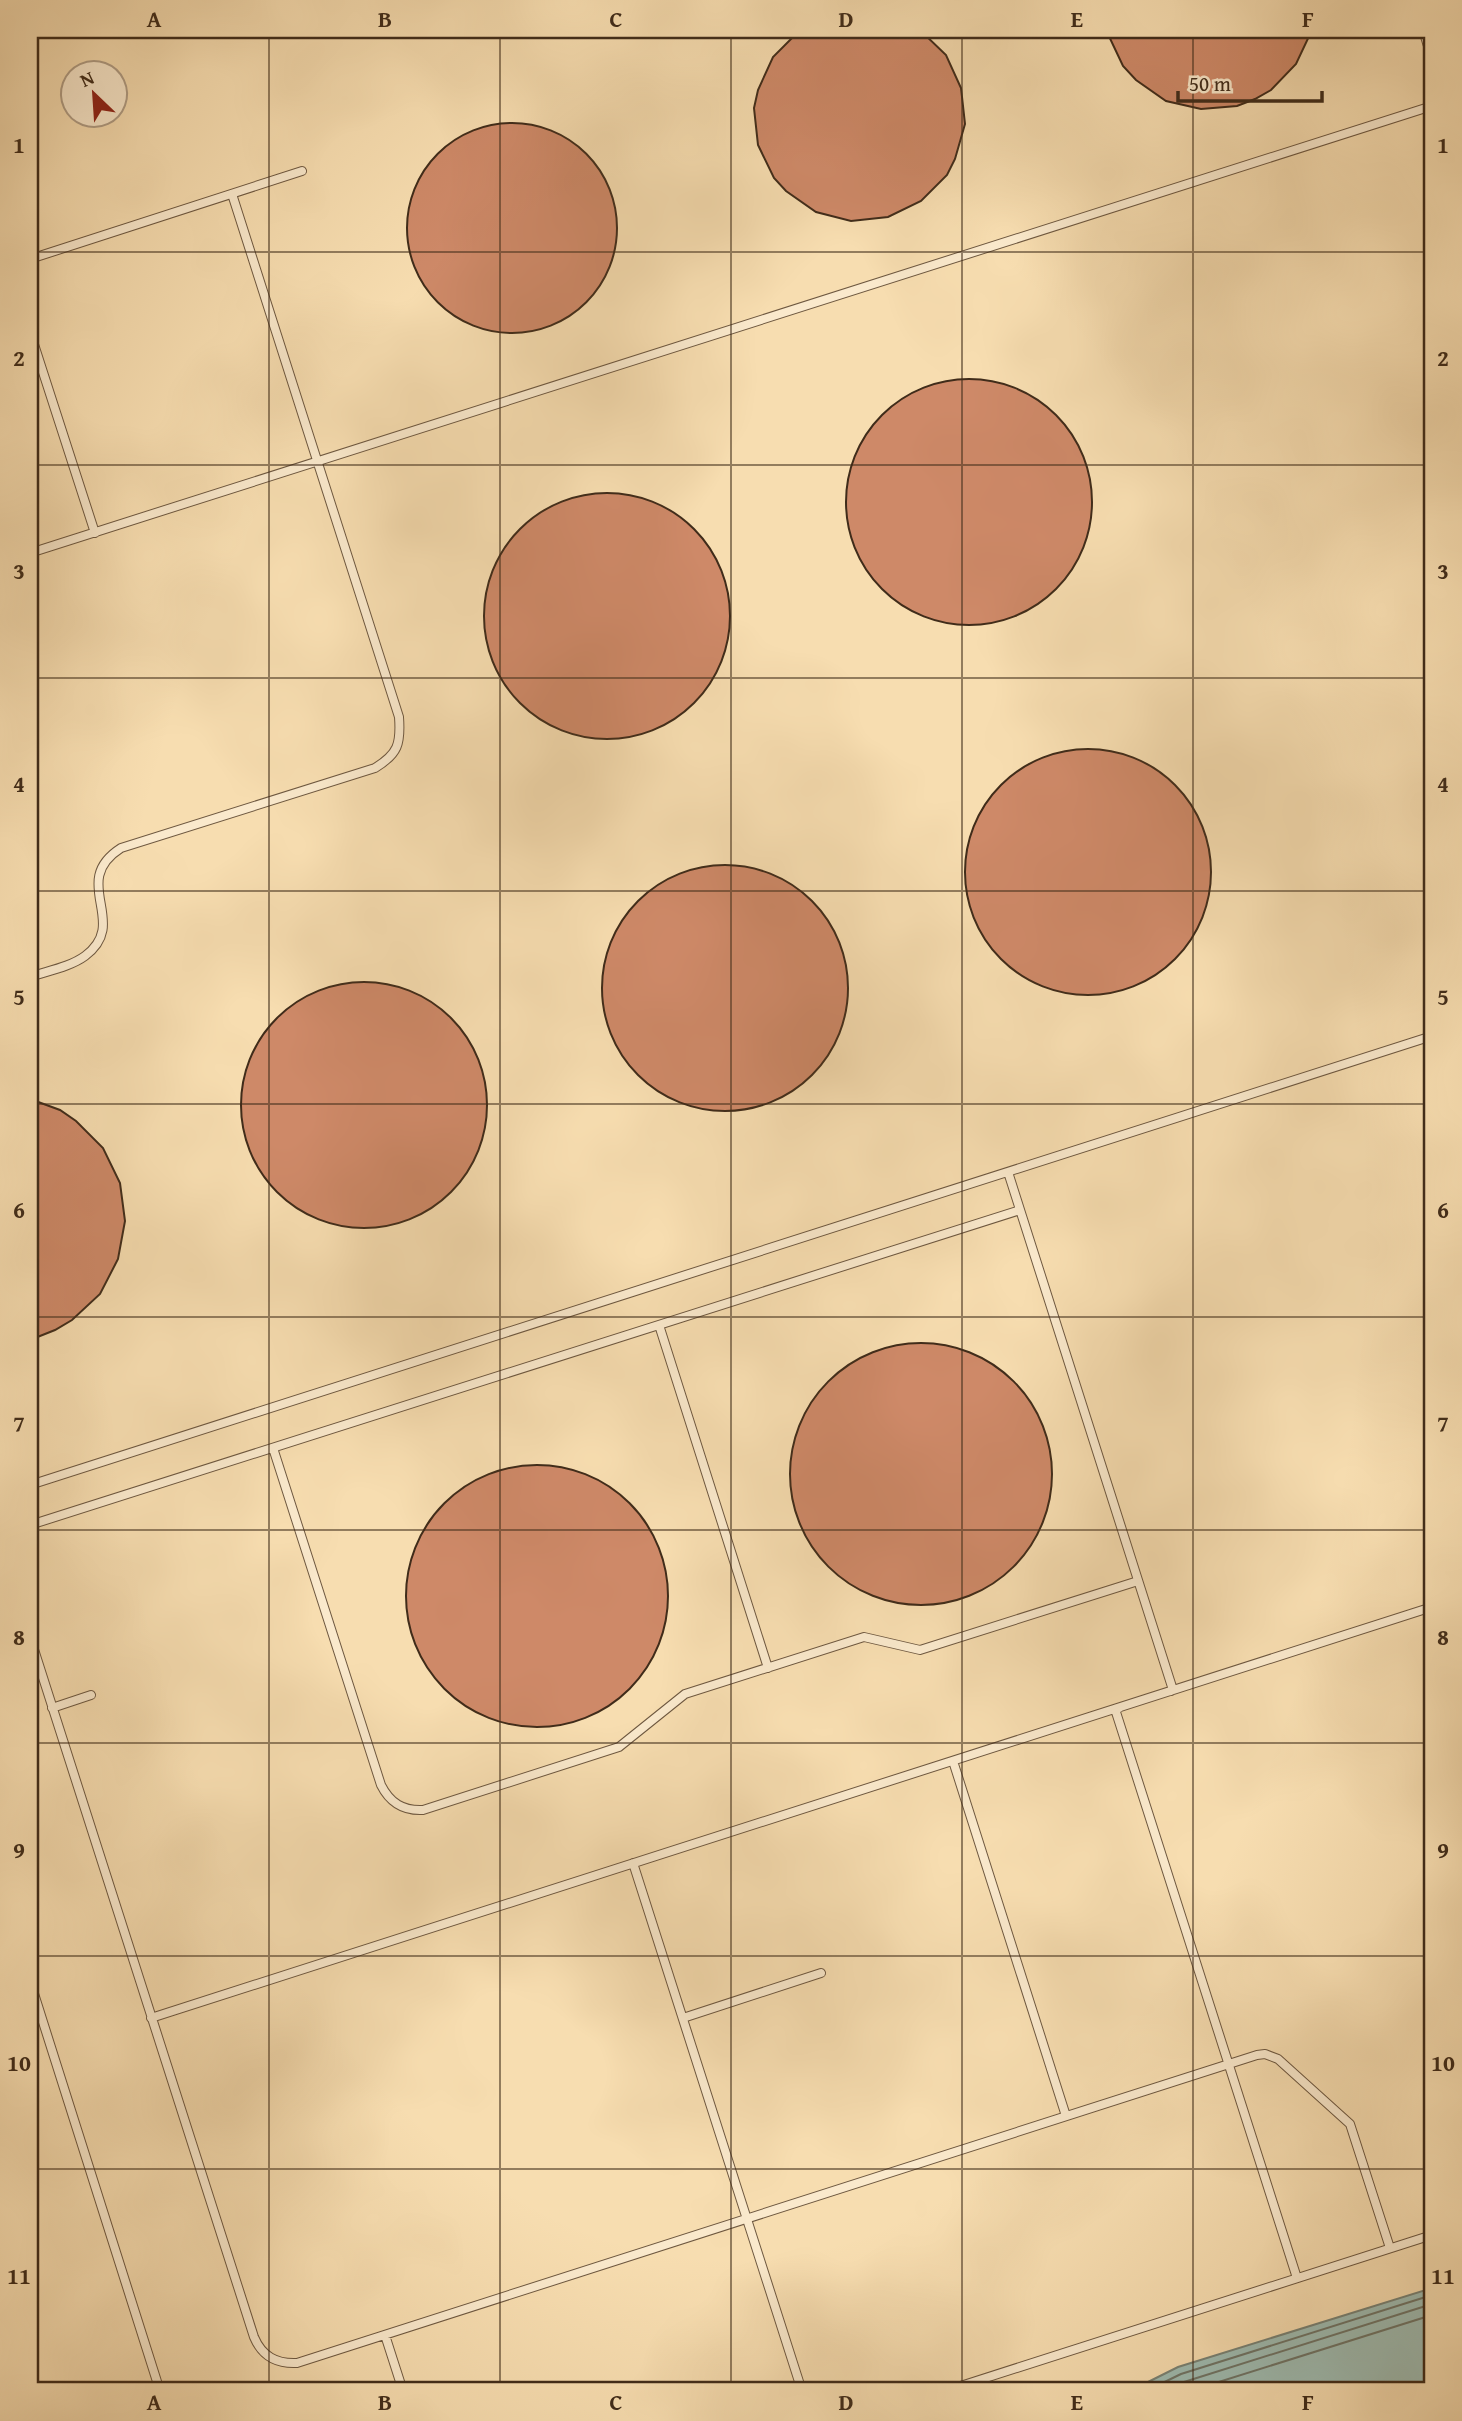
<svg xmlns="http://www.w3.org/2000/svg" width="1462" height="2421" font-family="'Gentium Book Plus',serif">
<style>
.water{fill:#9ebbb1;stroke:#788275;stroke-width:2}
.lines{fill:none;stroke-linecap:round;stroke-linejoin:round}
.shore{stroke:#6f7466;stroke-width:2}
.building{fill:#ce8968;stroke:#402c1a;stroke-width:2}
.service-casing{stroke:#6e5840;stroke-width:10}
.service{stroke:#fae9cc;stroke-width:8}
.grid{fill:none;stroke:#402c1a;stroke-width:2;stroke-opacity:0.55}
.neatline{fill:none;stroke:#402c1a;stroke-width:2.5}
.grid-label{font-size:23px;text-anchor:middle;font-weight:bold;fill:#402c1a}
</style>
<rect width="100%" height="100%" fill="#f7ddb0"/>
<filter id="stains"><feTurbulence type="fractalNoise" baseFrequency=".00286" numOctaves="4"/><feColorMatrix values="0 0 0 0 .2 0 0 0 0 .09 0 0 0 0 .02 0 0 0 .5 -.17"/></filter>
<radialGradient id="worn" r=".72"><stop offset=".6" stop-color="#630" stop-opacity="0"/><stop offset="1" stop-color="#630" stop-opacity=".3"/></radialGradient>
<path class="water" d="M1432,2288V2391H1130L1178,2367Z"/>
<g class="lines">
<path class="shore" d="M1146,2391L1181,2374L1432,2295
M1166,2391L1184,2382L1432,2304
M1190,2391L1432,2315"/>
</g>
<path class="building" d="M800,30H920L946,55L961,88L965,124L955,159L947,175L921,201L888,217L851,221L816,212L786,191L774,178L758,145L754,108L758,90L773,57Z
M1106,30H1312L1296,64L1271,90L1255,99L1237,106L1201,109L1166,101L1136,80L1123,66Z
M407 228a105 105 0 1 1 210 0a105 105 0 1 1-210 0Z
M846 502a123 123 0 1 1 246 0a123 123 0 1 1-246 0Z
M484 616a123 123 0 1 1 246 0a123 123 0 1 1-246 0Z
M965 872a123 123 0 1 1 246 0a123 123 0 1 1-246 0Z
M602 988a123 123 0 1 1 246 0a123 123 0 1 1-246 0Z
M241 1105a123 123 0 1 1 246 0a123 123 0 1 1-246 0Z
M30,1099L60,1110L76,1121L103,1148L120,1183L125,1221L118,1259L100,1294L72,1320L55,1330L30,1340Z
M790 1474a131 131 0 1 1 262 0a131 131 0 1 1-262 0Z
M406 1596a131 131 0 1 1 262 0a131 131 0 1 1-262 0Z"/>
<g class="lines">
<g class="service-casing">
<path id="service" d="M1423,30L1432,59
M30,259L302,171
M30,332L95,533
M30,553L1432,106
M30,977C47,971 70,967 85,956C131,922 68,882 121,848L375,768C398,754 401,744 399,717L232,194
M1008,1172L1173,1690L1171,1691
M659,1325L768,1668
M273,1448L381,1785C390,1803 403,1811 423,1810L619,1747L685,1694L864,1637L920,1650L1138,1581
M30,1485L1432,1036
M30,1525L1020,1210
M30,1637L254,2337C262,2356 276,2364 297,2363L1257,2055L1265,2054L1278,2059L1350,2124L1390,2248
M52,1708L91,1695
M1119,1708L1115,1709L1297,2278
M953,1761L1066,2116
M633,1863L802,2391
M30,1981L160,2391
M151,2018L1432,1607
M683,2018L821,1973
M385,2335L403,2391
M945,2391L1432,2235"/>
</g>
<use href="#service" class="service"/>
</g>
<path class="grid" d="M269,30V2391M500,30V2391M731,30V2391M962,30V2391M1193,30V2391M30,252H1432M30,465H1432M30,678H1432M30,891H1432M30,1104H1432M30,1317H1432M30,1530H1432M30,1743H1432M30,1956H1432M30,2169H1432"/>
<rect width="1462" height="2421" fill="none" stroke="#f7ddb0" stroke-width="77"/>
<g transform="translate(94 94) rotate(335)"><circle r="33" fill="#fae9cc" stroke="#b09d85" stroke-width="2"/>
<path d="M0-5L12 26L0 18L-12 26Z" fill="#8f2418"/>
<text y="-10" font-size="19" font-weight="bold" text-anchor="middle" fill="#402c1a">N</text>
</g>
<path d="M1178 91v10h144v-10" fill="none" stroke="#402c1a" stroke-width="3.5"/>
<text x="1189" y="91" font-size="21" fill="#402c1a" stroke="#fae9cc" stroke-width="5" paint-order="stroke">50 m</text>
<rect x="38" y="38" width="1386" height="2344" class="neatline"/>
<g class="grid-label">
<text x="154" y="27">A</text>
<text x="385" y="27">B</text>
<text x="616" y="27">C</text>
<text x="846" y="27">D</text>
<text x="1077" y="27">E</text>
<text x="1308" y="27">F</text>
<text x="19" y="153">1</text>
<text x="1443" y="153">1</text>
<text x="19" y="366">2</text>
<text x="1443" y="366">2</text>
<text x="19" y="579">3</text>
<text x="1443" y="579">3</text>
<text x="19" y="792">4</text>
<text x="1443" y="792">4</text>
<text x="19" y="1005">5</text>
<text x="1443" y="1005">5</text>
<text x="19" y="1218">6</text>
<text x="1443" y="1218">6</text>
<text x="19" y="1432">7</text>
<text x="1443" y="1432">7</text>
<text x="19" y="1645">8</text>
<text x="1443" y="1645">8</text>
<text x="19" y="1858">9</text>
<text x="1443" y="1858">9</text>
<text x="19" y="2071">10</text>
<text x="1443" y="2071">10</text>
<text x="19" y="2284">11</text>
<text x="1443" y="2284">11</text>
<text x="154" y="2410">A</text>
<text x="385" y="2410">B</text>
<text x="616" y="2410">C</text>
<text x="846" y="2410">D</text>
<text x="1077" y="2410">E</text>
<text x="1308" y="2410">F</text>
</g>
<rect width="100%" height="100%" filter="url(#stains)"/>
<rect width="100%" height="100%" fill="url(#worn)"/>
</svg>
